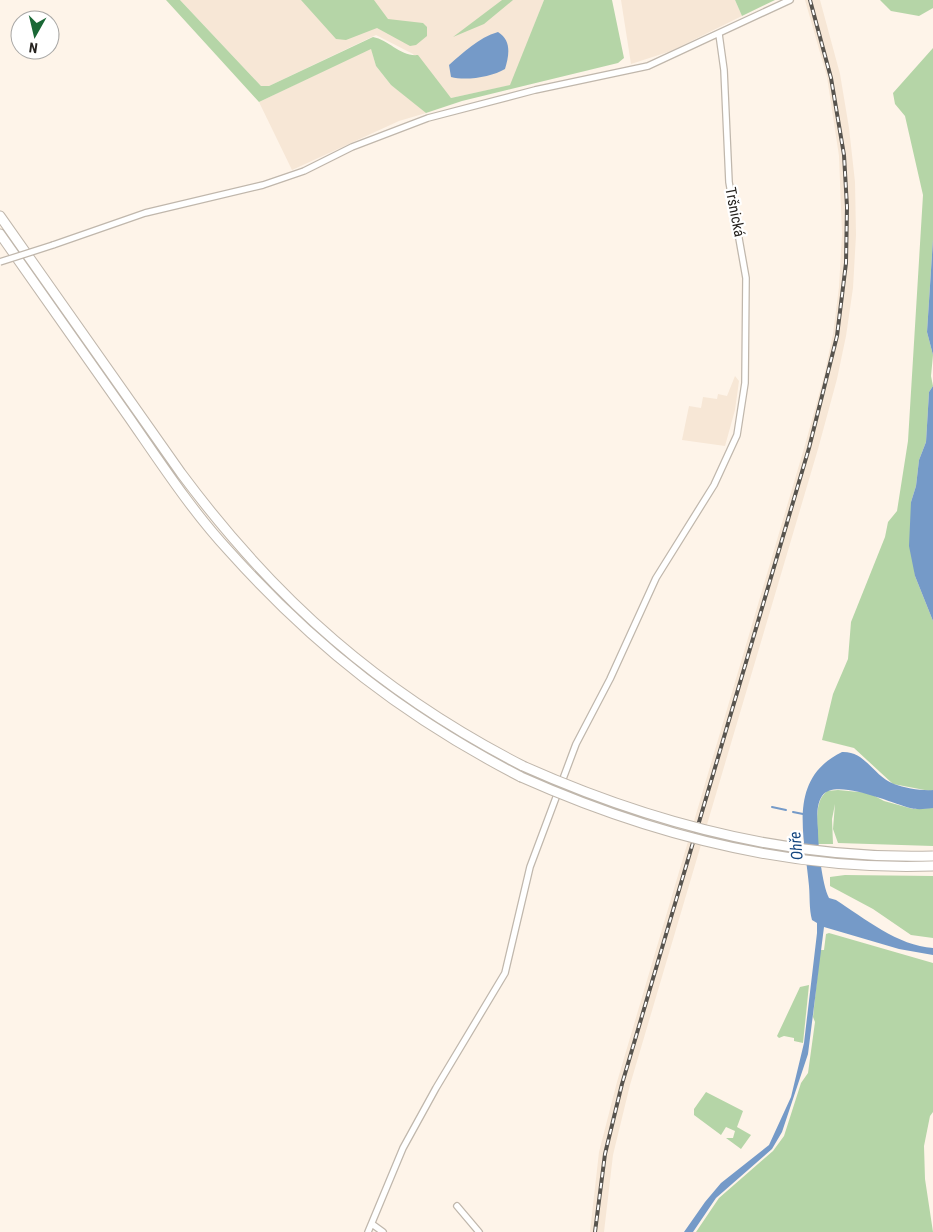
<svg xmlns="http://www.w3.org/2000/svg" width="933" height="1232" font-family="'Roboto Condensed',sans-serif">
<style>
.built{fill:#f7e7d6}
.green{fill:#b5d5a7}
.water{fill:#759ac8}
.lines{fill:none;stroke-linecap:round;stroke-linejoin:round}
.stream{stroke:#759ac8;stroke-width:2}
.minor-casing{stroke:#c0b7ac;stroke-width:8}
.highway-casing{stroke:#c0b7ac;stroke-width:11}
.minor{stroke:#fff;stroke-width:5.5}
.highway{stroke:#fff;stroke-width:9}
.rail-casing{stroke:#58544e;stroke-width:4}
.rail{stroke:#fff;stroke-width:2;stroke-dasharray:5.5;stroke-linecap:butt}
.minor-bridge-casing{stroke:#c0b7ac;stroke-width:8;stroke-linecap:butt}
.highway-bridge-casing{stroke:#c0b7ac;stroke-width:11;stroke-linecap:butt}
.minor-bridge{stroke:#fff;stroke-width:5.5}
.highway-bridge{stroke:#fff;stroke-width:9}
.labels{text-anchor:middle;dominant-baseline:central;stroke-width:4.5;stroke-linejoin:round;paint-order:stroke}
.street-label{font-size:15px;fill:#26231f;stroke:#fff}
.water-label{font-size:16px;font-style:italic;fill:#154780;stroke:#fff}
</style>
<rect width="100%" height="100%" fill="#fef4e9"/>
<path class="built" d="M180,0H544L511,85L451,98L413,54L376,35L269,86H261Z
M621,0H735L742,16L671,51L631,64Z
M805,0H820L840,74L849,128L855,182L856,235L853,288L846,336L837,379L818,449L630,1085L613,1155L604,1232H590L599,1152L617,1082L805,445L824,376L833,334L839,287L842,234L839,156L827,77Z
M371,48L376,66L391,85L422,107L426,113L399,121L292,170L259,102Z
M735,376L739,381L735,410L725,446L682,440L689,406L701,408L703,397L717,399L718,394L727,396Z"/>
<path class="green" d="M166,0H180L261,86H269L373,37C389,40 401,57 418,55L451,98L510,85L544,0H612L624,58L618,63L462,101L426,113L391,85L376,66L371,49L259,102Z
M301,0H374L388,19L423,23L427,27V36L416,45L410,46L377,28L346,40L336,39Z
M502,0H513L484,24L453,37Z
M735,0H775L742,16Z
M880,0H933V8L919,16L891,11Z
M933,48V239L927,332L933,355L931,376L933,386L929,392L926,442L919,460L916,486L911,502L915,576L933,621V790L930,791L893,784L854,748L822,740L833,694L848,659L851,622L885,537L888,522L897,511L908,441L923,195L905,116L895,104L893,93Z
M838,790L869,793L884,801L913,809L933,808V846L838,843L833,829L835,804L832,819L833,844H818C818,828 813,802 827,791Z
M845,875L933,876V938L911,935L873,909L830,886V877Z
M829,933L933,963V1112L930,1116L924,1146L925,1179L933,1232H696L719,1198L773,1151L784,1136L801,1083L808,1073L815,1022L813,1017L820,950H824L826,934Z
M809,985L803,1043L794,1041V1038L784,1036L779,1038L777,1036L800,987Z
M706,1092L743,1111L737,1127L751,1135L741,1149L726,1138H733L735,1131L726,1127L721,1135L694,1115V1109Z"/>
<path class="water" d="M498,32C512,41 509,55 505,69C492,77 466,81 451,77L449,65C464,52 478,38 498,32Z
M933,239V355L927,332Z
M933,386V621L915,576L909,546L911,502L916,486L919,460L926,442L929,392Z
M842,752C866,751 873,776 894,784C905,788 922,791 933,790V808C925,809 917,810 910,808C893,804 835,777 822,796C816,805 817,819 818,830C818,846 822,884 829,898L836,900C864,918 898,946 933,948V955L899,949L824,927L808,1054L782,1132L772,1149L716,1198L693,1232H684L705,1202L721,1183L769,1145L791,1097L804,1043L817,933V923L812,920C809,909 810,897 809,886C805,837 786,779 842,752Z"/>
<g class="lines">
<path class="stream" d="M772,807L786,810
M793,812L803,814"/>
<g class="minor-casing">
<path id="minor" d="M53,245L145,213L263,185L304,171L352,147L428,118L535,90L648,66L790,0
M457,1206L479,1232
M372,1224L383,1232
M368,1232L403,1148L436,1088L505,973L530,867L576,744L610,679L656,578L714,485L737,435L745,383L746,278L729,182L724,70L719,34"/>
</g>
<g class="highway-casing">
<path id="highway" d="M0,216L181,473C276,601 381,693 523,766
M0,234C43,295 85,355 128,416C160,462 191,510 229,551C316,648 405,717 521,777"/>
</g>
<use href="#minor" class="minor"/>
<use href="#highway" class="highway"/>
<g class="rail-casing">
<path id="rail" d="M595,1232L605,1154L622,1084L809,448L837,336L846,263L847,207L844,155L831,78L810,0"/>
</g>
<use href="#rail" class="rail"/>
<g class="minor-bridge-casing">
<path id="minor-bridge" d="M0,262L53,245"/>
</g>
<g class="highway-bridge-casing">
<path id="highway-bridge" d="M523,766C653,824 790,860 933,856
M521,777C651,835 790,871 933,866"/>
</g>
<use href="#minor-bridge" class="minor-bridge"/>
<use href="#highway-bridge" class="highway-bridge"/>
</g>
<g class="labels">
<g class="street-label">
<text transform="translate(735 212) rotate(79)">Tršnická</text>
</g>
<g class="water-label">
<text transform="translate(796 846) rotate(-95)">Ohře</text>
</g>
</g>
<g transform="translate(35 35) rotate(188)"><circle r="24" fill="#ffffff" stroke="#a8a7a5"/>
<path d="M0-4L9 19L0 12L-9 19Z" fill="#1a6836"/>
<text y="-8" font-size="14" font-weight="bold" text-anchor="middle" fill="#26231f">N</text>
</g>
</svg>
